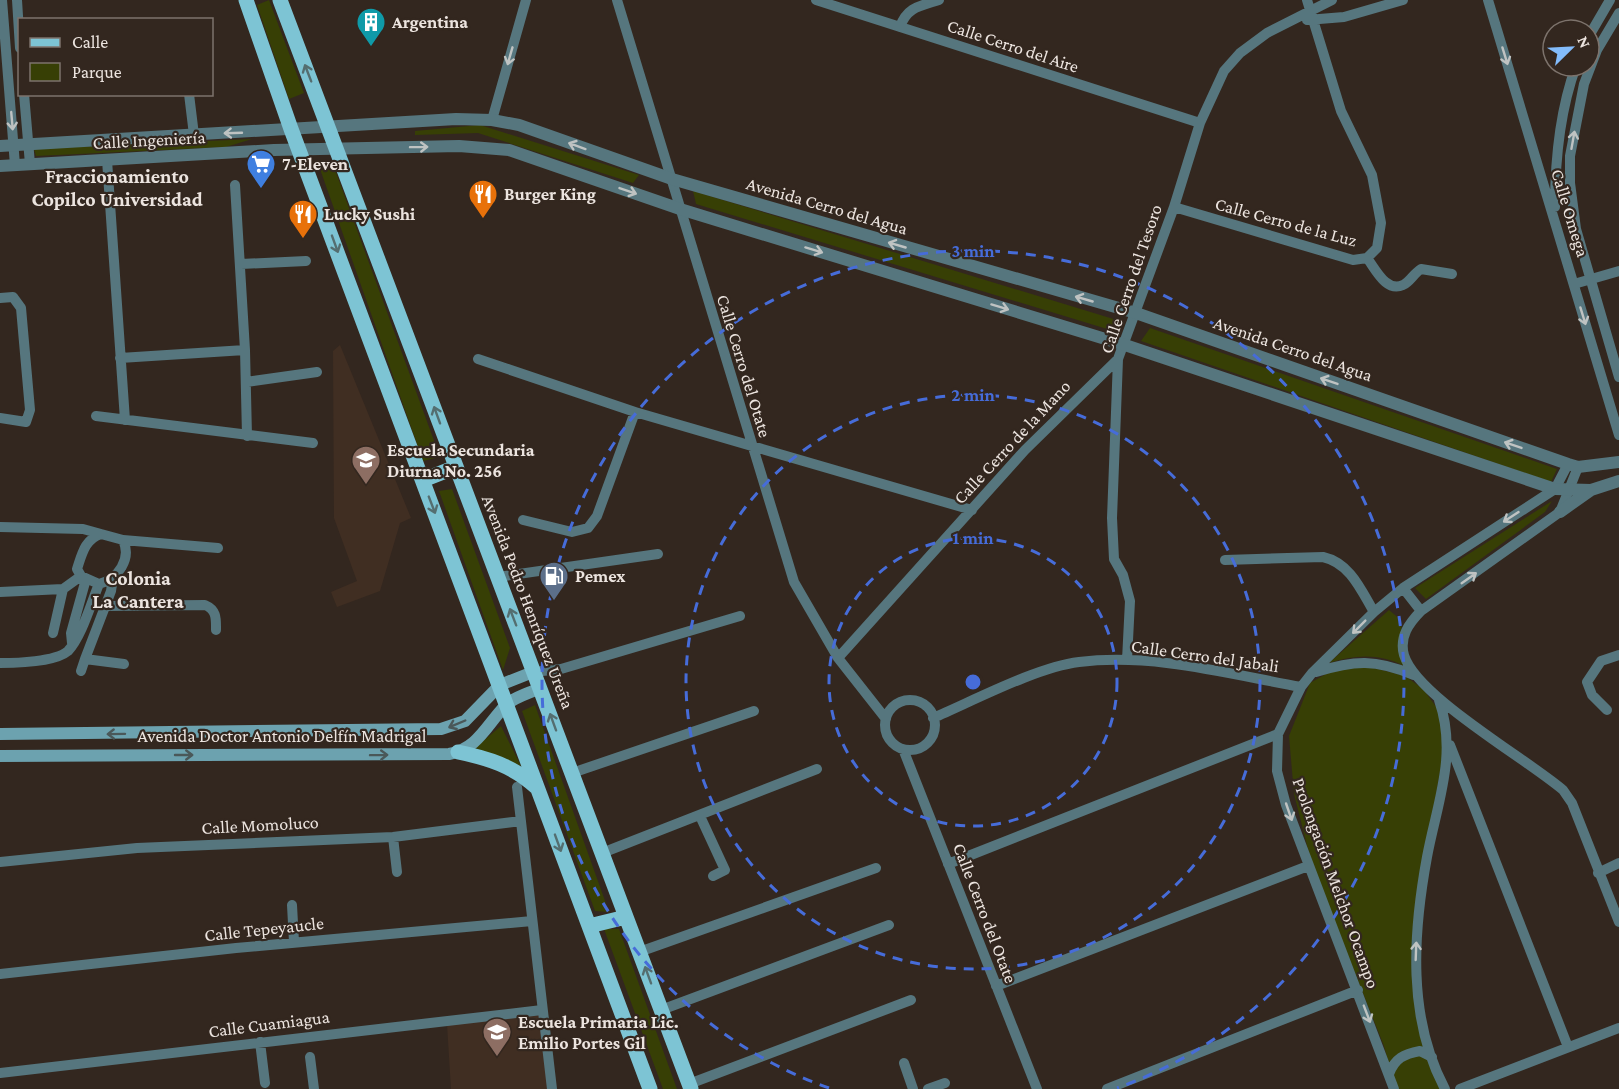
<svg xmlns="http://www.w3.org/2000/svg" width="1619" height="1089" font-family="'Crimson Pro',serif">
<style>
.built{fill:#402e22}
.green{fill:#373f05}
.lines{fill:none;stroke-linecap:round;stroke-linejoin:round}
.minor{stroke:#56767e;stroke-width:10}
.tertiary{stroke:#56767e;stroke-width:12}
.secondary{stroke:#6ca2af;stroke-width:12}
.primary{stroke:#7dc4d4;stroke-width:15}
.oneway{stroke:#bfc3c2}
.oneway2{stroke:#546e70}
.oneway3{stroke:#4a5859}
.ring{fill:none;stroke:#466cd9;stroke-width:3;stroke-dasharray:10 8}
.labels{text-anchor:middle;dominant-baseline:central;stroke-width:4.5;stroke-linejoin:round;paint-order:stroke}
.poi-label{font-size:18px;font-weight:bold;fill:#ece4df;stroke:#33271f;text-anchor:start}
.street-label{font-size:18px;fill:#ece4df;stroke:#33271f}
.neighbourhood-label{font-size:20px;font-weight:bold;fill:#ece4df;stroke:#33271f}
.centre{fill:#466cd9;stroke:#33271f;stroke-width:3}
.ring-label{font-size:18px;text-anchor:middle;font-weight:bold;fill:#466cd9;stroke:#33271f;stroke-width:4.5;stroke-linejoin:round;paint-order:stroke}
</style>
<rect width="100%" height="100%" fill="#33271f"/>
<path class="built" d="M340,345L411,518L400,523L380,591L337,607L331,592L357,581L334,518L333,351Z
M539,1014L549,1089H451L447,1024Z"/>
<path class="green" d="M269,0L304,93L289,99L257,5Z
M480,125L639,175L633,183L478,133L415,135V131Z
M252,139L226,147L36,156L34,149Z
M334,167L440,457L423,461L320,169Z
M693,191L1120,321L1117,332L696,204Z
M1150,328L1557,469L1551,482L1141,341Z
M452,489L510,648L503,670L439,491Z
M1552,501L1545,512L1426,599L1415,588Z
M1389,610L1401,620L1404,666C1379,653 1354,655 1329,663Z
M1370,667L1405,676L1423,689L1440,712L1445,743L1417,904L1420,1017L1444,1089H1396L1384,1046L1312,865L1294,794L1289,736L1310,683L1335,669Z
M535,705L609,912L595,911L522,711Z
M501,726L521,766L475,748Z
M604,929H619L677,1089H663Z"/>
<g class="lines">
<path class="minor" d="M2,0L15,165
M17,0L20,48
M617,0L794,582L838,658L886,719
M816,0L1200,123
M1488,0L1619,435
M1619,13L1597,50L1584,84L1570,156V183L1576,229L1619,377
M1307,20L1344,17L1403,0
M900,27C907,7 920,6 939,0
M1589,36L1610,0
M24,94L30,164
M189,94L194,135
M492,120L526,0
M107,160L125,420
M235,185L245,350L247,436
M1174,207L1353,260L1367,258L1377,248L1381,223L1372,175L1341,111L1307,0
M1555,207C1555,160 1560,110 1576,66
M1367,258C1375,268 1386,293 1403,285C1410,282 1414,273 1421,269L1452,274
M241,264L306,261
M1574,284L1619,271
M0,298L13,297L21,308L30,410L26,422L0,418
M120,358L245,350
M478,359L635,412L972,510
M246,382L317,372
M96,416L313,443
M1578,467L1560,512L1421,611C1409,623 1399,637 1404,655C1416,696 1527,759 1563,790L1572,803L1619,922
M523,520L572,532L588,528L597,516L635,412
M0,527L83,529L101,534
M101,534L123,540C132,559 118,579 99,584L81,576L77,569C82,554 85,539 101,534Z
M123,540L218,548
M1225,560L1323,557C1350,563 1361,590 1374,612
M498,577L658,554
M113,578L111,591L85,659L124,664
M1403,588L1421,611
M0,592L63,589
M106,606L205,605C217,610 216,619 216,630
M53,633L63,589L81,576
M72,643L71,633L86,579
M838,658L1025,450L1118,359
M1127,660L1130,601L1123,575L1114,559L1112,518L1118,359L1174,207L1200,123L1224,71L1240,53L1267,33L1332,0
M0,663C16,663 55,662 68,651C82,636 91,603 99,584
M81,671L85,659
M533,672L561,669L740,616
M1316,672C1355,660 1375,659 1414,675
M1439,700C1458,755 1437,803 1427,857C1413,933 1407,1018 1445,1089
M885 725a25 25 0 1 1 50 0a25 25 0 1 1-50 0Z
M1607,710L1592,695L1587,682L1601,661L1619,655
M933,718C973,701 1037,667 1079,662C1153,653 1229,674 1301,687
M1450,745L1568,1047
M903,749L1037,1089
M572,773L754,711
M517,787L552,1089
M700,816L725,870L713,876
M393,837L397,872
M602,853L817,769
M0,862L137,848L393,837L521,821
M948,864L1278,734
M1598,873L1619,863
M292,905L294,942
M639,952L876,868
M0,974L236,948L532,921
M996,986L1308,866
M661,1010L889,925
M260,1042L265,1083
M310,1057L314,1089
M904,1063L913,1089
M0,1073L542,1010
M1389,1074C1395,1058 1404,1054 1420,1051L1432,1057
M689,1084L911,1000
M928,1089L945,1083
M1107,1089L1358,990
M1394,1089L1286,805L1277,771L1278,734L1301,687L1312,673L1374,612L1403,588L1555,489L1568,464
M1460,1089L1619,1028"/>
<path class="tertiary" d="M0,146L456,119L492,120L519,125L672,179L1136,313L1568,464L1578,467L1619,462
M0,166L274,150L459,146L509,150L680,209L1125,345L1555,489L1591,490L1619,481
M1560,512L1591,490"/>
<path class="secondary" d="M0,734L441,729L465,721L500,685L533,672
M0,756L449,754C478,749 487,724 506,705C514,697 530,693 540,688"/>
<path class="primary" d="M246,0L291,129L650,1089
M280,0L691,1089
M423,480L456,467
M458,752C488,758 513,766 536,787
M589,926L626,917"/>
</g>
<defs><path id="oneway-shaft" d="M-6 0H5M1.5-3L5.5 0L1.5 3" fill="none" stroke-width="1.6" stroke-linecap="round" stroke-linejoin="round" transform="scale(1.5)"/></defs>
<g class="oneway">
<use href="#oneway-shaft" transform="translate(510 56) rotate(106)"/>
<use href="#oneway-shaft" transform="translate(1505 56) rotate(73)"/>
<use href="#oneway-shaft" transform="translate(12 121) rotate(85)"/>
<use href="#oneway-shaft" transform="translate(233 133) rotate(178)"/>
<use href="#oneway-shaft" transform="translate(1573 140) rotate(-80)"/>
<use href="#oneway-shaft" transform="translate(577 146) rotate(-160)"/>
<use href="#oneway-shaft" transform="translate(419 147) rotate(-1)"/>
<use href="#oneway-shaft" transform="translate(628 191) rotate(19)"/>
<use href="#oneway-shaft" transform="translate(897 245) rotate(-164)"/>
<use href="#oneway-shaft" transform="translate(814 250) rotate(17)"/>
<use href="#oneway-shaft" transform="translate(1084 299) rotate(-164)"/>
<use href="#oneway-shaft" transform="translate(1000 307) rotate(17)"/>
<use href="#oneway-shaft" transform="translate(1583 316) rotate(73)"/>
<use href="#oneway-shaft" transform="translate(1329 381) rotate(-161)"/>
<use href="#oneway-shaft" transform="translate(1513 445) rotate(-161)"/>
<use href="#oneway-shaft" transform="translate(1511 517) rotate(147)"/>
<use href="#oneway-shaft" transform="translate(1469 578) rotate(-35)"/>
<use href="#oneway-shaft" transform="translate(1359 627) rotate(135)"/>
<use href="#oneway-shaft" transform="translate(1289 812) rotate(71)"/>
<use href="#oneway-shaft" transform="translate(1416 951) rotate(-88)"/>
<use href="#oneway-shaft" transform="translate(1367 1014) rotate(69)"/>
</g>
<g class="oneway2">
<use href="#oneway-shaft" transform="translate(308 73) rotate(-111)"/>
<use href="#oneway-shaft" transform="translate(335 244) rotate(70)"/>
<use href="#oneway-shaft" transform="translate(437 415) rotate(-110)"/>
<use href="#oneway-shaft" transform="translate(432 505) rotate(69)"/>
<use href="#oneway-shaft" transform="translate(513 617) rotate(-111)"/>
<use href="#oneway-shaft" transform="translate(553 722) rotate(-110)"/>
<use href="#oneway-shaft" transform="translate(558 843) rotate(70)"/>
<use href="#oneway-shaft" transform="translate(648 975) rotate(-110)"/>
</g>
<g class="oneway3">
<use href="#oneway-shaft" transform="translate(457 724) rotate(157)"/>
<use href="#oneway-shaft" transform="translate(116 734) rotate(179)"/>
<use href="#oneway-shaft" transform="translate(184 755)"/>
<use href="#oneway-shaft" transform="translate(379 755) rotate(-1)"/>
</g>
<g class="ring">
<circle cx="973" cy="682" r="144"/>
<circle cx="973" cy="682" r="287"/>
<path d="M829 1088A431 431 0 1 1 1117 1088"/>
</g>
<defs>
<g id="building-pin" transform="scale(1.5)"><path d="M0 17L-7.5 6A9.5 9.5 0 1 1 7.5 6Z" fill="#0f9aa8" stroke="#33271f"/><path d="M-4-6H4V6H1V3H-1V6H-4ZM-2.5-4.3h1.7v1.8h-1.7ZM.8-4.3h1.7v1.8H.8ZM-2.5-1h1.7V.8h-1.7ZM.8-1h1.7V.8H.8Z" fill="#fff"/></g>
<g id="supermarket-pin" transform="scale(1.5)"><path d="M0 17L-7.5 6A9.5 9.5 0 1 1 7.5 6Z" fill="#3f7fe0" stroke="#33271f"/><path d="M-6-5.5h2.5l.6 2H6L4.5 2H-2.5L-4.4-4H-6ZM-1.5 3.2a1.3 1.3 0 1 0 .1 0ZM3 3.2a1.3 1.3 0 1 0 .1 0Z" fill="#fff"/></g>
<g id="restaurant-pin" transform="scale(1.5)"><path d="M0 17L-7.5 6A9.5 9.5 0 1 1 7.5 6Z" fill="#e8710a" stroke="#33271f"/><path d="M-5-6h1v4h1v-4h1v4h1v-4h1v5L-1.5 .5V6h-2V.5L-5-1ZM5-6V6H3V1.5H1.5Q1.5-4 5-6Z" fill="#fff"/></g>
<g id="school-pin" transform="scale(1.5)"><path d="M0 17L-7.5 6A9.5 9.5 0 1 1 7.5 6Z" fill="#8d6e63" stroke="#33271f"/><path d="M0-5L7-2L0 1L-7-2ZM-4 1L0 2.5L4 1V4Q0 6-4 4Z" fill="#fff"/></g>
<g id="fuel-pin" transform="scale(1.5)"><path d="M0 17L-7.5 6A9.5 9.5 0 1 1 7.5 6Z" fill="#5c6f8a" stroke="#33271f"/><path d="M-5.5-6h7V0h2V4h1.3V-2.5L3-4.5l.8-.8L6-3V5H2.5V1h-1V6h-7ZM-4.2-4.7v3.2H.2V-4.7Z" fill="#fff"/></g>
<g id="university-pin" transform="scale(1.5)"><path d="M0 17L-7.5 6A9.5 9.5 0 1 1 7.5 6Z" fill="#8d6e63" stroke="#33271f"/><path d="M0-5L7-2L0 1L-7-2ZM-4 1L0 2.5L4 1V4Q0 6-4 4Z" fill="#fff"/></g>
</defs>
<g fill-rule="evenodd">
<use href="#building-pin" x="371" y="22"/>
<use href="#supermarket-pin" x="261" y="164"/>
<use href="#restaurant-pin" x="483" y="194"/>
<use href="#restaurant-pin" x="303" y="214"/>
<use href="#school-pin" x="366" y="460"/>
<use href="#fuel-pin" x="554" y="576"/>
<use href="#university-pin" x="497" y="1032"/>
</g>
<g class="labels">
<g class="poi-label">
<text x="392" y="22">Argentina</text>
<text x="282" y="164">7-Eleven</text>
<text x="504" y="194">Burger King</text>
<text x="324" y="214">Lucky Sushi</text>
<text x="387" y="450">Escuela Secundaria<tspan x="387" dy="21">Diurna No. 256</tspan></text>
<text x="575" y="576">Pemex</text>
<text x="518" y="1022">Escuela Primaria Lic.<tspan x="518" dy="21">Emilio Portes Gil</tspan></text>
</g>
<g class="street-label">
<text transform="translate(1013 46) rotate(18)">Calle Cerro del Aire</text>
<text transform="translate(149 140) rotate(-3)">Calle Ingeniería</text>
<text transform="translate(827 206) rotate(16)">Avenida Cerro del Agua</text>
<text transform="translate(1570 213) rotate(73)">Calle Omega</text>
<text transform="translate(1286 222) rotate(15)">Calle Cerro de la Luz</text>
<text transform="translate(1131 279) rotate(-71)">Calle Cerro del Tesoro</text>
<text transform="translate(1293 349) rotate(19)">Avenida Cerro del Agua</text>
<text transform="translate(744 366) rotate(73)">Calle Cerro del Otate</text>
<text transform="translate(1012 442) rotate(-47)">Calle Cerro de la Mano</text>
<text transform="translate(528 602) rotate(69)">Avenida Pedro Henríquez Ureña</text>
<text transform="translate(1205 656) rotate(8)">Calle Cerro del Jabali</text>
<text x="282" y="736">Avenida Doctor Antonio Delfín Madrigal</text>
<text transform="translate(260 825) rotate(-3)">Calle Momoluco</text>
<text transform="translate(1336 883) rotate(70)">Prolongación Melchor Ocampo</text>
<text transform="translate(985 913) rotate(69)">Calle Cerro del Otate</text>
<text transform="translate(264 929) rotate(-6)">Calle Tepeyaucle</text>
<text transform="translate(269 1024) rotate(-7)">Calle Cuamiagua</text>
</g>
<g class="neighbourhood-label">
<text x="117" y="176">Fraccionamiento<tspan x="117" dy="23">Copilco Universidad</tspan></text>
<text x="138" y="578">Colonia<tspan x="138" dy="23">La Cantera</tspan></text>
</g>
</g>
<circle cx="973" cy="682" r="9" class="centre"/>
<g class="ring-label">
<text x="973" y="257">3 min</text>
<text x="973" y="401">2 min</text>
<text x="973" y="544">1 min</text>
</g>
<rect x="18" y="18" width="195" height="78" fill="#33271f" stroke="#7d736c" stroke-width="1.5"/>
<rect x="30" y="38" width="30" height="9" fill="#7dc4d4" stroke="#7d736c" stroke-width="1.5"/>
<text x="72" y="48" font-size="18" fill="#ece4df">Calle</text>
<rect x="30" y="63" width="30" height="18" fill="#373f05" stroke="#7d736c" stroke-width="1.5"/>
<text x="72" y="78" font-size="18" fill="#ece4df">Parque</text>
<g transform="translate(1571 48) rotate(66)"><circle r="28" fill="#33271f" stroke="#7d736c" stroke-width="1.5"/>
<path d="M0-4.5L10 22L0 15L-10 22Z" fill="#83bcfb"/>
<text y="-9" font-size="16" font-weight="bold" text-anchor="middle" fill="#ece4df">N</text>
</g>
</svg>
